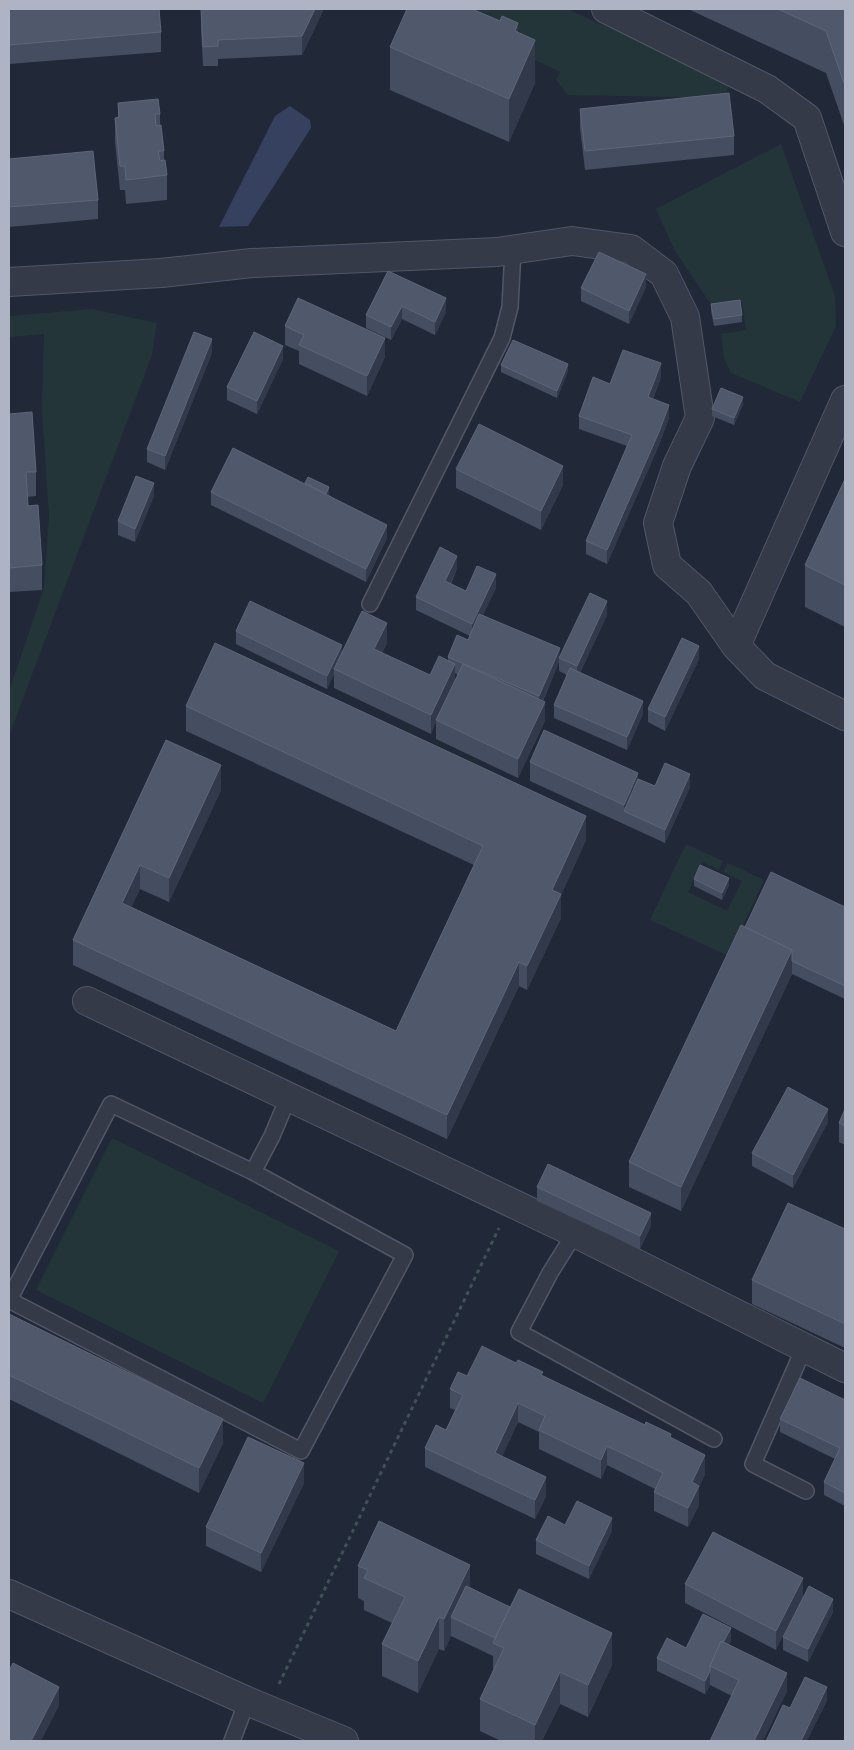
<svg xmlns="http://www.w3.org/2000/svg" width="854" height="1750" font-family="Karla,sans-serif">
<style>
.green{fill:#24353a}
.water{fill:#35415f}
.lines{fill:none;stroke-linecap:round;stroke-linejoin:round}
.lane-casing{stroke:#525766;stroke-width:18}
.street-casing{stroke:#525766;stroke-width:30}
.path{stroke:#405156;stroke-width:3;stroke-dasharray:4 4;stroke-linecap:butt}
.lane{stroke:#343a48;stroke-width:15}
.street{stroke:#343a48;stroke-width:28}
.wall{fill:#454d60;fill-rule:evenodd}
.shaded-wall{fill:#32394b}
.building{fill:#50586b;stroke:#5f6679}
</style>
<rect width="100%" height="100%" fill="#212838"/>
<path class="green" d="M430,9H567L729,82L725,98L568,95L556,80L560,72Z
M781,144L835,296L836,326L800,402L731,373L724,358L721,334L746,330L742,302L712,306L675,251L656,209Z
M92,309L157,323L152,355L9,736V691L44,588L49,517L42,410L44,334L9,337V316Z
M686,844L723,861L719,870L702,862L688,892L727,911L742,881L723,872L728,863L764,880L729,956L650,920Z
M112,1138L339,1251L263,1403L36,1290Z"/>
<path class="water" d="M290,106L310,120L311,128L248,226L219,227L275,116Z"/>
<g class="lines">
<g class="lane-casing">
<path id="lane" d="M370,604L502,338L510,307L513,250
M253,1172L111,1104L9,1300L301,1451L405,1255L253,1172L272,1136L288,1098
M575,1233L550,1273L519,1332L714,1439
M804,1348L753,1464L806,1491
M232,1741L247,1701"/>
</g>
<g class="street-casing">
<path id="street" d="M606,9L767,89L807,118L845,232
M9,282L161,273L252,263L497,252L572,241L631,249L664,274L685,317L700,418L677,466L658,523L667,565L699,593L736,646L765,676L845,716
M736,646L845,400
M87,1001L575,1233L845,1368
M9,1594L247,1701L344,1741"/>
</g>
<path class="path" d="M279,1684L499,1228"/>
<use href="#lane" class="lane"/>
<use href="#street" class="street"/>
</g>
<path class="wall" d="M9,9L161,32V52L9,64Z
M201,9H324L302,55L218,59V66H203L201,28Z
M688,9H845V128L826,73Z
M518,33L535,83L509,142L390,90V47Z
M118,103L160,114V125L164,151V160L167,175V200L126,204L125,190H120L115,142V118L118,117Z
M580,109L734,136V155L585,170L580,128Z
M9,159L98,200V219L9,227Z
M388,271L446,312L435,335L402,319L391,340L366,328V315Z
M646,287L629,324L581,301V288Z
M711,304L742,315V322L714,326L711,311Z
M285,326L385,357L367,396L299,364V351L285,345Z
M212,353L165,470L147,462V449Z
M283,359L257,414L227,400V387Z
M501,365L568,371L557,398L501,372Z
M661,377L653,399L669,418L659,445L607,564L586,554V541L627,446L579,429V416L610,384Z
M743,404L734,425L712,416V409Z
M9,414L36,472V496L27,497L28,506L42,565V590L9,592Z
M456,469L563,485L541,530L456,488Z
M845,479V627L805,607V565Z
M305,483L329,494V495L387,538L366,582L211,505V492Z
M154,496L135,542L118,535V521Z
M457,569L451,584L466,591L496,588L483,615L560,657L607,615L580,673L643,714L627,750L554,718V705L567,675L559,671V662L543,701L545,721L518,778L436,739V722L431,734L334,688V674L327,689L236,644V631L342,653L387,643L382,653L430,675L448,660V657L468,640L470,636L416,610V597ZM455,673L458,675L455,680Z
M699,659L665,731L648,722V709Z
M186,706L586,840L561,895V918L527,990L519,986L447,1139L73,965V940L166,740L221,790L169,902L140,889L131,907L396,1031L474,865L186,731Z
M530,762L638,779L655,786L690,787L665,843L530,781Z
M694,879L729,885L722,900L694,886Z
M845,907V999L792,974L681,1211L629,1187V1162L745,927Z
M845,1109V1145L839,1142V1123Z
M828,1122L793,1188L752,1166V1153Z
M537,1187L651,1226L640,1249L537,1201Z
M845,1229V1348L752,1304V1280Z
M9,1314L223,1443L199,1493L9,1399Z
M467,1376H543L671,1438L705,1474L699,1487V1505L688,1527L654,1511V1492L655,1489L607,1465L601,1479L539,1449V1432L518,1422L502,1456L546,1496L535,1519L425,1467V1448L446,1430L455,1410L450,1408V1389Z
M845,1400V1506L824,1495V1482L835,1459L780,1432V1419Z
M304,1483L261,1572L206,1546V1527Z
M565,1525L612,1531L589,1579L536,1554V1540Z
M358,1566L470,1587L612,1665L588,1717L560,1704L542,1741H501L480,1731V1699L493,1670V1656L451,1636L444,1651L439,1649L418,1693L382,1676V1644L392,1623L364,1610V1601L358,1598Z
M803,1578L776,1650L685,1603V1584Z
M833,1612L808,1662L783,1650V1637Z
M731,1641L729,1645L787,1692L732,1696L710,1685L705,1694L657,1671V1658L686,1648Z"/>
<path class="shaded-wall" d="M315,9H324L302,55V36Z
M518,23V66L515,31Z
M535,40V83L509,142V99Z
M646,274V287L629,324V311Z
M446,298V312L435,335V322Z
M402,306V319L391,340V327Z
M385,338V357L367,396V376Z
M212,339V353L165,470V456Z
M283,346V359L257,414V401Z
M661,363V377L648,411V397Z
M568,364V371L557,398V391Z
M743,397V404L734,425V418Z
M669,405V418L659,445L607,564V550Z
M563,466V485L541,530V511Z
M154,483V496L135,542V529Z
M329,487V494L323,506V499Z
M387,525V538L366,582V569Z
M457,556V569L445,594V581Z
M496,574V588L472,638V624Z
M607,601V615L577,679V666Z
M387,623V643L374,668V649Z
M342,645V658L334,669V674L327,689V676Z
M699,646V659L665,731V717Z
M560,648L559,662L539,709V696Z
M455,664V683L436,720V722L431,734V715Z
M643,701V714L627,750V737Z
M545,702V721L518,778V759Z
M221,765V790L169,902V878Z
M638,773V792L624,811V824V805Z
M690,774V787L665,843V830Z
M586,816V840L561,895V918L527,990V966L552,890Z
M140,865V889L122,927V903Z
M729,878V885L722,900V893Z
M792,950V974L681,1211V1187Z
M519,962V986L447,1139V1115Z
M828,1109V1122L793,1188V1175Z
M651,1213V1226L640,1249V1236Z
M518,1403V1422L495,1472V1453Z
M223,1419V1443L199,1493V1468Z
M607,1446V1465L601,1479V1460Z
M705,1455V1474L699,1487V1505L688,1527V1508L692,1482Z
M304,1463V1483L261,1572V1553Z
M546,1477V1496L535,1519V1500Z
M612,1518V1531L589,1579V1566Z
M470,1565V1597L451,1617V1636L444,1651V1619Z
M803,1578V1597L776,1650V1631Z
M833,1599V1612L808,1662V1649Z
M439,1617V1649L418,1693V1661Z
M731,1628V1641L717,1669L712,1667Z
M612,1633V1665L588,1717V1685Z
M710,1671V1685L705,1694V1681Z
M560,1672V1704L542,1741H535V1725Z
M787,1673V1692L763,1741H754Z
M59,1687V1706L41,1741H31Z
M827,1687V1701L807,1741H801Z"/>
<path class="building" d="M9,9H159L161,32L9,45Z
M201,9H315L302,36L218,40V46L203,47Z
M407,9H472L500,21L502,16L518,23L515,31L535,40L509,99L390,47Z
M778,9H845V86L826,31Z
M729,93L734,136L585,151L580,109Z
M158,99L160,114H155L156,126L161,125L164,151H158L160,161L165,160L167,175L126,180L125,166H120L115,118L119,117L118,103Z
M93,151L98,200L9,207V159Z
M599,252L646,274L629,311L581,288Z
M388,271L446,298L435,322L402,306L391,327L366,315Z
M298,298L385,338L367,376L299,345L304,335L285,326Z
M740,300L742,315L714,319L711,304Z
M194,332L212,339L165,456L147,449Z
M254,332L283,346L257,401L227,387Z
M513,340L568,364L557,391L501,365Z
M623,350L661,363L648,397L669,405L659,432L607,550L586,541L632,435L579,416L593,377L610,384Z
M721,388L743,397L734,418L712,409Z
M32,412L36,472H26L28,506L38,505L42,565L9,568V414Z
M479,424L563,466L541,511L456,469Z
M233,448L387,525L366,569L211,492Z
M136,476L154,483L135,529L118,521Z
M308,477L329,487L326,494L305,483Z
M845,479V585L805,565Z
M440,547L457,556L445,581L466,591L477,566L496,574L472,624L416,597Z
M590,593L607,601L577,666L559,658Z
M250,601L342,645L327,676L236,631Z
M362,611L387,623L374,649L430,675L439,656L455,664L431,715L334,669Z
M479,614L560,648L539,696L448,657L457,635L468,640Z
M682,638L699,646L665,717L648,709Z
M215,643L586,816L552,890L561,894L527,966L519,962L447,1115L73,940L166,740L221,765L169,878L140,865L122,903L396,1031L483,846L186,706Z
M463,664L545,702L518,759L436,720Z
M570,668L643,701L627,737L554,705Z
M544,730L638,773L624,805L530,762Z
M665,763L690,774L665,830L624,811L638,779L655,786Z
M700,865L729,878L722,893L694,879Z
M771,872L845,907V986L792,961V950L745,927Z
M741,925L792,950L681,1187L629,1162Z
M788,1087L828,1109L793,1175L752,1153Z
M845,1109V1126L839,1123Z
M548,1164L651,1213L640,1236L537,1187Z
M788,1203L845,1229V1324L752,1280Z
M9,1314L223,1419L199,1468L9,1375Z
M482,1346L516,1363L518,1360L543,1372L541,1375L645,1425L646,1422L671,1434L670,1437L705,1455L692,1482L699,1486L688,1508L654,1492L663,1473L607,1446L601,1460L539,1430L545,1416L518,1403L495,1453L546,1477L535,1500L425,1448L436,1425L446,1430L463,1395L450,1389L458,1372L467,1376Z
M800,1378L845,1400V1493L824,1482L840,1448L780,1419Z
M248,1437L304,1463L261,1553L206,1527Z
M577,1501L612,1518L589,1566L536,1540L548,1516L565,1525Z
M379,1521L470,1565L444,1619L439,1617L418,1661L382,1644L405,1597L364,1578L368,1570L358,1566Z
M713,1532L803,1578L776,1631L685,1584Z
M466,1586L510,1607L495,1638L451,1617Z
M809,1586L833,1599L808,1649L783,1637Z
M519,1589L612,1633L588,1685L560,1672L535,1725L480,1699L504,1648L493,1643Z
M703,1614L731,1628L723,1643L721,1641L710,1666V1671L705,1681L657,1658L667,1638L686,1648Z
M721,1641L787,1673L754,1741H710L739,1680L710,1666Z
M13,1663L59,1687L31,1741H9V1671Z
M805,1677L827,1687L801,1741H766L783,1705L790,1708Z"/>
<rect width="854" height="1750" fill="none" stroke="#afb4c5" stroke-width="20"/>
</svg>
